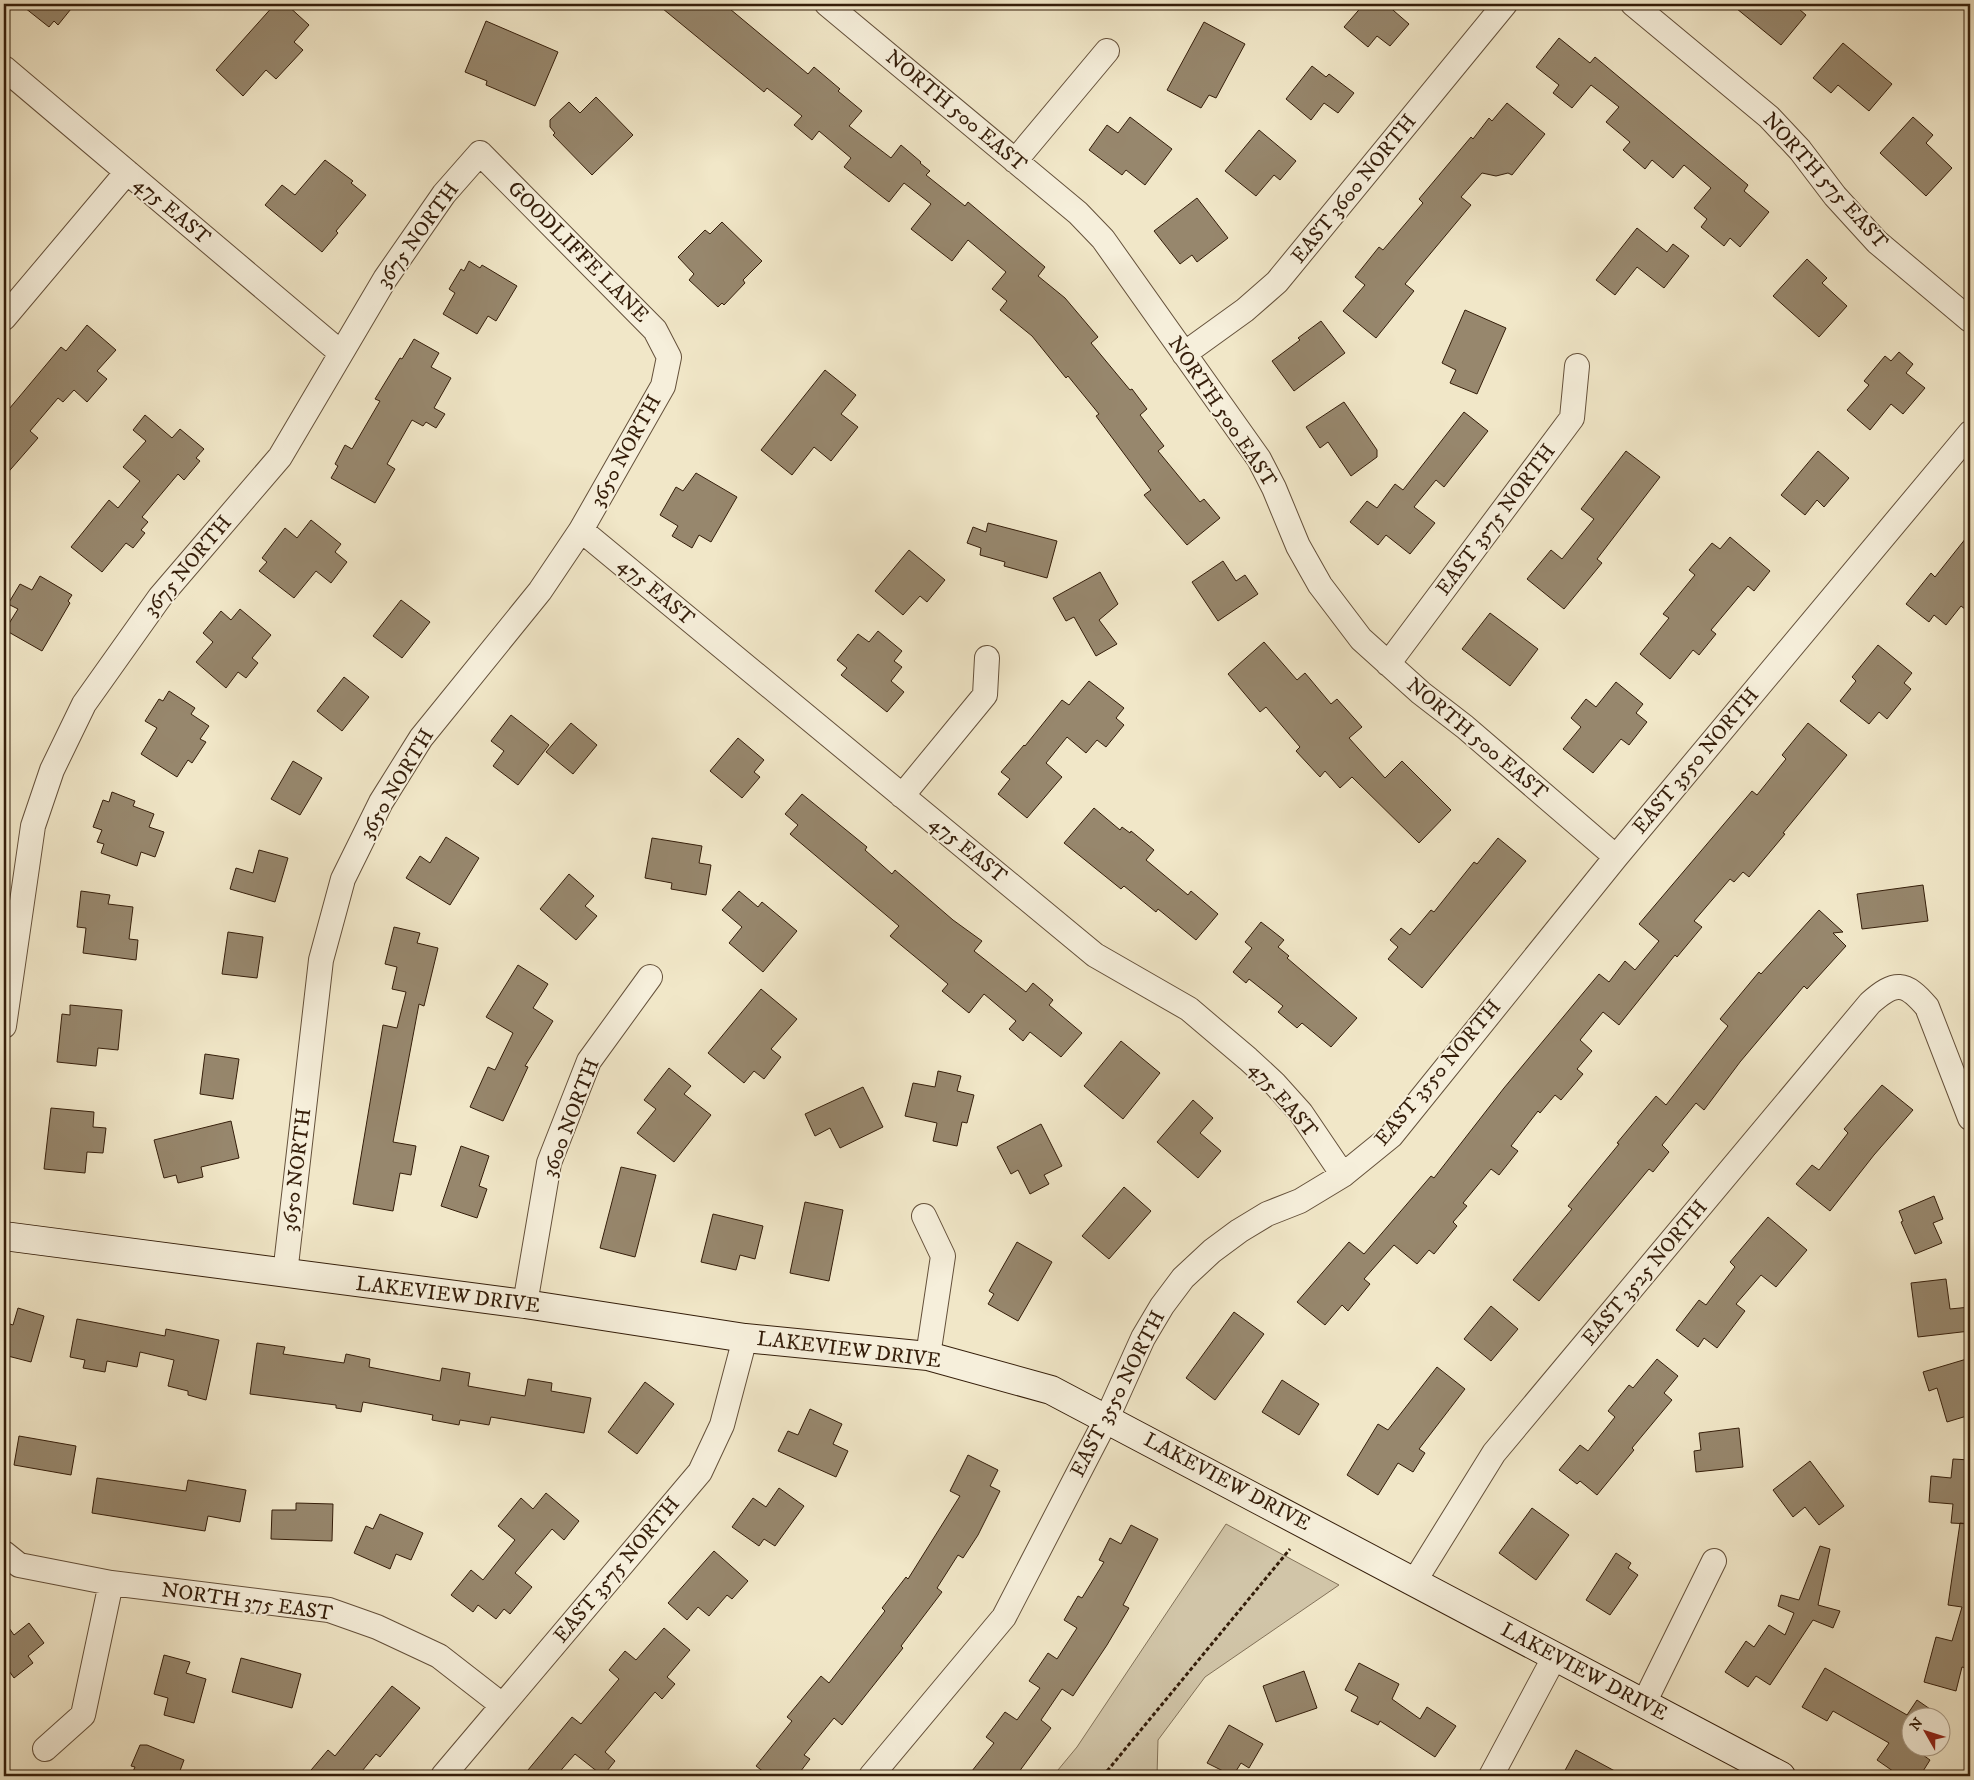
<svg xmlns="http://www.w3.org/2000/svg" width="1974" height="1780" font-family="'IM FELL DW Pica',serif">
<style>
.green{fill:#d1c5a8;stroke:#837259}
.building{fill:#97876d;stroke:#351e0a}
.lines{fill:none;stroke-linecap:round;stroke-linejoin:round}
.street-casing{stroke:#64503a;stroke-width:26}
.secondary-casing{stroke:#351e0a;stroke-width:30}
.path{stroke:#351e0a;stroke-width:3;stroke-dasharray:4 2.5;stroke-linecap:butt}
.street{stroke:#f6efdb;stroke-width:24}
.secondary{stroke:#f6efdb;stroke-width:28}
.labels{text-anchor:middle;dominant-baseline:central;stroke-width:4;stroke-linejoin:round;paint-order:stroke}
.street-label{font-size:21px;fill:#351e0a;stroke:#f6efdb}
</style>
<rect width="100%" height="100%" fill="#f1e7c8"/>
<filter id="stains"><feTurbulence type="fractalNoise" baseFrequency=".004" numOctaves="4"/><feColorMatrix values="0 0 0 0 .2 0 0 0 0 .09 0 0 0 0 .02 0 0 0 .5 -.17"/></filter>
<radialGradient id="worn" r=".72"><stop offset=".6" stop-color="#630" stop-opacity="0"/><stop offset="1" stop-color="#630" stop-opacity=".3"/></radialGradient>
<path class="green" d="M1226,1524L1339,1585L1205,1677L1158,1740L1157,1776H1053L1077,1747Z"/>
<path class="building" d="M20,4H75L58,25L54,21L49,27Z
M275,4H286L309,25L294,42L303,50L276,79L266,70L243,96L216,70Z
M657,4H724L808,74L814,67L840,89L838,91L862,111L849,126L891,158L901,145L921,162L920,163L930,171L926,175L965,206L968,202L1045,267L1038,276L1065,298L1098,337L1091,343L1130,390L1132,389L1147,409L1140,415L1164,446L1158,451L1200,502L1204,499L1220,518L1187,545L1144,495L1151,490L1096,416L1099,414L1068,376L1066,378L1032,336L1000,310L1007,301L992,289L1006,272L968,240L952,261L911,229L931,204L904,183L889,202L844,167L851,158L819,131L812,140L794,125L802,116L767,88L764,92Z
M1364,4H1386L1409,24L1390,46L1377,36L1368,47L1344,27Z
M1731,4H1793L1806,15L1781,45Z
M486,21L558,52L535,106L486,85L487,81L465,72Z
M1204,22L1245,44L1216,98L1209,95L1201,108L1167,90Z
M1559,38L1590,63L1595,57L1748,185L1744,191L1769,212L1740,247L1730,238L1724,246L1701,227L1707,219L1694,208L1711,188L1684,165L1673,178L1652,160L1645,169L1623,150L1630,142L1606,122L1619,107L1591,85L1572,108L1553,93L1559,85L1536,67Z
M1843,43L1892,84L1869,111L1838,85L1831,93L1813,78Z
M1312,66L1326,77L1329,74L1354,93L1338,113L1324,103L1311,120L1286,99Z
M596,97L633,135L592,175L553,135L555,133L550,127V120L569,102L580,113Z
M1507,103L1545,134L1512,175L1508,173L1496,176L1482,173L1461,197L1471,205L1405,284L1414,291L1376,338L1343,311L1365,285L1355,277L1379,247L1383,250L1423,203L1419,199L1471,137L1473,139L1489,118L1492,121Z
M1130,117L1172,149L1145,185L1126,170L1122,175L1089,150L1107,125L1118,133Z
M1913,117L1933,135L1926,143L1952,168L1926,196L1880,153Z
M1259,130L1296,161L1280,180L1274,175L1256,196L1225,171Z
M325,160L353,181L351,183L366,195L336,231L338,233L322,252L265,205L282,185L295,195Z
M1197,198L1228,238L1197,262L1192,255L1180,264L1154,231Z
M722,222L762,261L743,280L745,283L724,305L722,303L718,307L689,280L694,274L678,257L705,230L710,234Z
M1637,228L1667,252L1673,244L1689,256L1664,288L1637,267L1615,295L1596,280Z
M1807,259L1827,278L1822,283L1847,306L1819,337L1773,296Z
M469,261L480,268L482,265L517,286L496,321L488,316L477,334L443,314L455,293L449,289L461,269L464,271Z
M1465,310L1506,328L1477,394L1450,383L1456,370L1442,363Z
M1321,321L1345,353L1294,391L1272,361L1300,340L1298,338Z
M87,325L116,350L97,371L107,379L87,402L74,390L63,402L58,398L30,431L38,438L4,477V415L61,347L66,351Z
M414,339L439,353L431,367L451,378L434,408L445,414L436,428L426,422L423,426L412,420L387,464L395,469L375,503L331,478L338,466L335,464L345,445L352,449L380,401L375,399L400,358L402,359Z
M1899,352L1913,364L1906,373L1925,388L1903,414L1891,404L1870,430L1847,410L1869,385L1864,381L1885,356L1891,361Z
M825,370L856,395L841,414L858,427L831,461L814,447L792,475L761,450Z
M1344,402L1377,450V457L1351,476L1328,442L1320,448L1306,427Z
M1464,412L1488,431L1444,487L1436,480L1414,507L1435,523L1410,554L1386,535L1378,545L1350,522L1367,501L1377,508L1395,484L1403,490Z
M145,415L172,438L180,429L204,449L196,458L200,461L184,480L178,474L142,517L148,522L141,530L145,533L133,548L126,543L102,572L71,547L109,500L118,508L140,481L123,467L146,441L133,430Z
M1626,451L1660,477L1597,559L1602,563L1564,609L1527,579L1551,550L1562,559L1594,519L1581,509Z
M1818,451L1849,478L1824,507L1817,500L1805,515L1781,495Z
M696,473L737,497L711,542L699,535L692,548L672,536L678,526L660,515L676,487L683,491Z
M311,520L341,544L335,552L347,562L331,583L316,571L294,598L259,571L267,562L262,558L285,528L297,538Z
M988,523L1057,541L1047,578L1004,566L1005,562L980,555L981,548L967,543L973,527L986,532Z
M1970,533V613L1961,606L1946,625L1934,615L1929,622L1906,604L1931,573L1935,577Z
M1730,537L1770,571L1754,591L1748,586L1711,630L1716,634L1699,655L1693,650L1670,679L1640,654L1669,618L1663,614L1695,575L1689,570L1712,543L1720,549Z
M909,550L945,580L927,602L920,596L903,615L875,591Z
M1223,561L1236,581L1245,575L1258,594L1218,621L1192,582Z
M1100,572L1118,604L1099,620L1117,644L1096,656L1074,617L1066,621L1053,598Z
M40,576L72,595L68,601L70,603L42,651L5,630L18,609L8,604L20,584L32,590Z
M401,600L430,622L402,658L373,636Z
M240,609L271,635L252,658L258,663L246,678L238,672L226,688L196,662L213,642L203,633L221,611L231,620Z
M1490,613L1538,649L1510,686L1462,649Z
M878,631L902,651L894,661L902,667L891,681L904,692L887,712L841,675L847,668L837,660L858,634L869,642Z
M1264,642L1297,680L1305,673L1331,704L1337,699L1362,727L1349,738L1385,778L1402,761L1451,810L1419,843L1352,777L1340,788L1325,771L1320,777L1296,751L1300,747L1266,707L1260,712L1228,674Z
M1878,645L1912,673L1904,683L1911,689L1887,719L1879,712L1869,724L1840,701L1856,681L1852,677Z
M344,677L369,697L342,731L317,711Z
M1089,681L1124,708L1116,718L1124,725L1106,747L1097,740L1086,753L1067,737L1046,763L1062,777L1027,818L998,794L1010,779L1001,772L1024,745L1025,746L1062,700L1069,705Z
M1616,682L1643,704L1636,713L1647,722L1629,745L1621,739L1593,773L1563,749L1581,727L1571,718L1586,699L1596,707Z
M169,691L195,708L191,714L209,726L200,739L206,742L192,763L188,760L177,777L141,754L157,728L145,721L159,699L163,701Z
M511,715L549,745L518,785L493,766L504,751L491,741Z
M571,723L597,745L573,774L546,752Z
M1808,723L1847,755L1783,833L1785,834L1749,877L1743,872L1734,882L1730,879L1694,921L1702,927L1677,957L1675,955L1619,1025L1603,1012L1580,1040L1592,1051L1577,1069L1583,1074L1561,1100L1555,1095L1540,1113L1538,1111L1511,1146L1518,1151L1499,1175L1491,1169L1463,1203L1467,1206L1453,1222L1457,1226L1434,1254L1429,1250L1417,1264L1394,1245L1364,1279L1370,1284L1348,1311L1342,1305L1325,1325L1297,1302L1349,1242L1364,1254L1431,1176L1434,1178L1504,1088L1599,974L1609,982L1625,961L1635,970L1659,941L1639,924L1752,791L1757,795L1786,759L1782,755Z
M738,738L764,760L754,772L760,777L742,798L710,771Z
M293,761L322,778L300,815L271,799Z
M112,792L135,801L133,806L154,814L149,827L164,832L155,857L141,852L137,866L101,853L104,844L97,842L102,830L93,827L103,800L109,802Z
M802,794L867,847L865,850L892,874L895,870L953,920L982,941L974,951L1026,992L1033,983L1053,1000L1049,1005L1082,1033L1061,1057L1030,1032L1023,1041L1009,1029L1016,1021L984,994L969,1013L942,991L948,984L890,936L899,926L790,834L798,825L785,814Z
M1094,808L1120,830L1122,827L1130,833L1131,831L1154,850L1146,860L1188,895L1191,891L1218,914L1196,940L1158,909L1156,912L1124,886L1121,889L1064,843Z
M446,837L479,858L450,905L406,878L420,856L430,863Z
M652,838L702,846L699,863L711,865L706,895L671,889L672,883L645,878Z
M1498,838L1526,861L1422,988L1388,959L1398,947L1390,940L1401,928L1410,935L1431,910L1434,912L1474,862L1477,864Z
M259,850L288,858L275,902L230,889L236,868L253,873Z
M569,874L594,896L585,906L597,916L576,940L540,909Z
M1923,885L1928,921L1862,929L1857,894Z
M81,891L110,895L108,904L133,907L129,939L138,940L136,960L83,953L86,928L77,927Z
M739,891L758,907L762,902L797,931L763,972L729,943L742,927L722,910Z
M1819,910L1843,932L1833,933L1846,946L1807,989L1804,986L1740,1062L1704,1110L1696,1103L1662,1145L1669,1152L1653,1172L1649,1169L1539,1301L1513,1280L1572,1209L1568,1206L1619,1144L1617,1143L1656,1096L1666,1105L1728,1026L1720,1019L1759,972L1761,974Z
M1261,922L1284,940L1278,947L1289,956L1287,958L1357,1018L1331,1047L1302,1023L1297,1028L1278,1012L1283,1006L1249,979L1246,983L1233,972L1252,948L1245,942Z
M394,927L420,933L417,943L438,948L424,1006L419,1004L393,1142L416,1146L411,1175L400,1173L393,1211L353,1204L383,1025L397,1028L406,992L392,989L397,967L385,964Z
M228,932L263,937L257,978L222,974Z
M518,965L548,984L533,1008L553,1021L525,1066L528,1067L503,1121L470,1107L488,1067L495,1070L513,1033L486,1017Z
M761,989L797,1019L771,1049L781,1057L764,1079L754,1071L744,1083L708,1053Z
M70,1005L122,1010L118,1050L98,1048L96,1066L57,1062L62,1014L70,1015Z
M1121,1041L1160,1073L1123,1119L1084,1086Z
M205,1054L239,1059L233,1099L200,1094Z
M669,1068L691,1086L684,1094L711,1115L674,1162L637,1133L656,1109L644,1100Z
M938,1071L961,1076L957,1091L974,1095L967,1123L962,1122L957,1146L933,1141L937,1123L905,1116L913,1083L935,1087Z
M1882,1085L1913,1110L1874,1155L1830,1211L1796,1184L1812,1165L1819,1170L1848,1133L1844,1129Z
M863,1087L883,1127L840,1148L830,1128L815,1136L805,1114Z
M1193,1100L1213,1118L1200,1133L1221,1151L1198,1178L1157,1142Z
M51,1108L94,1112L93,1127L106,1128L103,1153L87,1152L85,1173L44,1169Z
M231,1121L239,1158L201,1167L203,1177L178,1183L176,1175L164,1178L154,1140Z
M1041,1124L1062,1166L1044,1175L1049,1184L1030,1194L1018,1170L1011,1174L997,1147Z
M461,1146L489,1156L479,1186L487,1189L477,1218L441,1206Z
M621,1167L656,1175L635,1257L600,1248Z
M1124,1187L1151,1211L1109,1259L1082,1236Z
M1934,1196L1943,1219L1933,1223L1942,1243L1915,1254L1901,1222L1903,1221L1899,1211Z
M805,1202L843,1210L829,1281L790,1273Z
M713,1214L763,1226L755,1259L740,1255L736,1270L701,1262Z
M1768,1217L1807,1250L1776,1287L1761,1275L1736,1304L1745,1311L1717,1348L1704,1338L1698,1347L1676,1330L1699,1300L1706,1305L1735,1267L1730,1262Z
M1017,1242L1052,1262L1018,1321L988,1304L994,1294L989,1291Z
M1946,1279L1950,1309L1970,1307V1331L1918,1337L1911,1283Z
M1491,1306L1518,1329L1491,1361L1464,1339Z
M18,1308L44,1316L31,1362L4,1355V1322L13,1325Z
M1234,1312L1264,1334L1215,1400L1186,1378Z
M77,1319L165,1336L166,1329L219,1340L206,1400L188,1395V1391L168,1386L174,1360L140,1352L137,1367L107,1361L105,1372L83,1368L85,1360L70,1357Z
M257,1343L285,1347L283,1354L344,1363L346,1354L370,1359L369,1367L440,1381L442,1368L470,1373L468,1386L525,1396L528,1379L552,1383L551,1391L591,1398L584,1433L491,1417L489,1425L460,1420L459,1425L432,1420L433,1415L363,1402L361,1412L336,1408V1405L250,1394Z
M1970,1358V1415L1947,1422L1937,1388L1929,1391L1923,1372Z
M1657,1359L1678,1376L1664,1393L1672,1400L1632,1448L1634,1450L1597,1495L1580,1481L1577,1484L1559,1470L1580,1445L1588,1451L1615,1417L1608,1411L1629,1385L1633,1388Z
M1437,1367L1465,1389L1419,1449L1425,1453L1413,1472L1398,1463L1378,1495L1347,1475L1378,1424L1388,1430Z
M1282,1380L1319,1404L1299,1435L1262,1412Z
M645,1382L674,1404L637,1454L608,1432Z
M810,1409L842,1424L833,1444L848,1451L836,1477L778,1451L788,1431L798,1435Z
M1739,1428L1743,1467L1696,1472L1694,1451L1701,1450L1699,1433Z
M19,1436L76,1446L71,1475L14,1465Z
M968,1455L998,1470L990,1486L1000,1491L978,1535L963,1558L958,1555L937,1588L942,1592L901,1646L903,1648L842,1725L834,1718L804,1755L810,1759L797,1776H769L756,1766L792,1721L787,1717L821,1676L829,1683L885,1611L882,1608L906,1577L908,1579L960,1496L950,1491Z
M1953,1459L1970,1460V1524L1951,1523L1953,1504L1929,1502L1931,1476L1951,1478Z
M1810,1461L1844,1506L1819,1525L1805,1507L1793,1517L1773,1490Z
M97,1478L186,1491L188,1480L246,1490L240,1522L208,1516L205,1531L92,1513Z
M779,1488L804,1506L775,1546L764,1539L759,1546L732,1527L753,1498L766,1507Z
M546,1493L579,1521L564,1540L552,1529L515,1573L532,1587L510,1614L504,1609L496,1619L478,1605L473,1612L451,1595L471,1570L483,1580L515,1540L498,1526L521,1498L533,1509Z
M296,1503L333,1504L332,1541L271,1539L272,1510H296Z
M1532,1508L1569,1535L1536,1580L1499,1553Z
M380,1514L423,1533L411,1560L396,1554L390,1569L354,1553L366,1526L373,1529Z
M1960,1523L1970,1524V1669L1962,1667L1956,1691L1924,1682L1936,1637L1952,1641L1962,1607L1948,1605Z
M1131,1525L1158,1539L1123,1605L1129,1608L1107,1645L1073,1696L1062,1689L1041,1720L1051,1728L1016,1776H968L994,1743L986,1737L1005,1712L1017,1720L1040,1688L1029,1681L1048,1653L1057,1659L1077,1628L1064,1620L1078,1596L1082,1598L1104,1562L1099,1560L1110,1538L1121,1544Z
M1820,1546L1830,1549L1818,1605L1840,1611L1833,1628L1813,1620L1770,1685L1756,1676L1748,1687L1725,1672L1746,1641L1754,1647L1769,1625L1785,1635L1794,1613L1778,1606L1781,1595L1799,1600Z
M714,1551L748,1581L732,1599L727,1595L709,1616L698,1607L687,1620L668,1603Z
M1616,1553L1631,1563L1628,1568L1638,1575L1610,1615L1586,1600Z
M4,1621L14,1635L29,1623L44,1643L28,1656L33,1663L14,1678L4,1664Z
M664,1628L690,1650L667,1677L675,1684L662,1699L655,1692L605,1752L615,1761L603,1776L575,1754L556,1776H523L572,1717L581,1724L619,1679L609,1670L625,1651L636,1660Z
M164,1655L190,1662L186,1673L206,1679L194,1723L164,1715L168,1698L154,1694Z
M241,1658L301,1674L292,1708L232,1692Z
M1359,1663L1399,1684L1392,1699L1420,1719L1427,1707L1456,1726L1435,1757L1380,1721L1378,1725L1351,1711L1358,1697L1345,1690Z
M1825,1668L1907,1715L1917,1700L1943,1718L1942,1727V1718H1912V1748H1928L1923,1755L1930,1760L1920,1776H1900L1877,1760L1889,1743L1833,1711L1827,1721L1802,1707Z
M1304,1671L1317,1708L1276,1722L1263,1686Z
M392,1686L420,1708L380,1757L376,1754L358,1776H306L328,1750L335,1756Z
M1229,1725L1263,1744L1249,1768L1241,1763L1233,1776L1207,1763Z
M140,1745H147L184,1760L178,1776H131L135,1767L131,1766Z
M1576,1750L1624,1776H1562Z"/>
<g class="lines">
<g class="street-casing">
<path id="street" d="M827,4L1078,213L1103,239L1259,459L1274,488L1298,546L1320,585L1361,639L1421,693L1465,727L1616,857
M1633,4L1769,117L1800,150L1835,196L1877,242L1970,320
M4,68L341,353
M1015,161L1107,51
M4,318L127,172
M1184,354L1245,310L1277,282L1505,4
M581,530L1095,955L1189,1009L1248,1059L1274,1083L1301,1113L1343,1175
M1388,664L1572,418L1577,366
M902,796L985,695L987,658
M4,1026L33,826L52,770L84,704L160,597L280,457L385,279L444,194L480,153L655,330L669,357L663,386L581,530L540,591L421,738L381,802L343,879L321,960L285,1274
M924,1216L943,1256L928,1356
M525,1304L549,1163L589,1061L650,977
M4,1553L19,1565L111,1583L329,1610L377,1627L439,1656L502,1705
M1414,1582L1494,1453L1870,1003C1895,981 1905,981 1927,1007L1970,1118
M1644,1703L1714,1561
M45,1749L83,1715L111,1583
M443,1776L700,1472L722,1425L745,1338
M871,1776L1004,1617L1107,1418L1143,1338L1162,1306L1183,1278L1212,1251L1239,1231L1267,1214L1300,1201L1343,1175L1391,1136L1616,857L1970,433
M1491,1776L1555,1656"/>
</g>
<g class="secondary-casing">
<path id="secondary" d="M4,1236L525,1304L745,1338L928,1356L1051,1390L1781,1776"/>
</g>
<path class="path" d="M1103,1776L1290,1549"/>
<use href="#street" class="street"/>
<use href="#secondary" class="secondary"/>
</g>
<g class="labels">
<g class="street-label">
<text transform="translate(956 111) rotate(40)">NORTH 500 EAST</text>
<text transform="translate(1825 181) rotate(48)">NORTH 575 EAST</text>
<text transform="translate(1354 189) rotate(-51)">EAST 3600 NORTH</text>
<text transform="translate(172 211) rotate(40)">475 EAST</text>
<text transform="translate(418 235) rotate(-54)">3675 NORTH</text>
<text transform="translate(578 252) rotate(45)">GOODLIFFE LANE</text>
<text transform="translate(1222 412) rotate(56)">NORTH 500 EAST</text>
<text transform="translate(626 451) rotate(-61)">3650 NORTH</text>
<text transform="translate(1496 520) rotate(-53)">EAST 3575 NORTH</text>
<text transform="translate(188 566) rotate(-50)">3675 NORTH</text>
<text transform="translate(656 592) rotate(40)">475 EAST</text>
<text transform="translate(1477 739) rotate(40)">NORTH 500 EAST</text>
<text transform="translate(1696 761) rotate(-50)">EAST 3550 NORTH</text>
<text transform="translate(397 784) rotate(-59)">3650 NORTH</text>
<text transform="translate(968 850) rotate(39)">475 EAST</text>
<text transform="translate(1438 1073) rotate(-50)">EAST 3550 NORTH</text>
<text transform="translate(1283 1100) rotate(49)">475 EAST</text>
<text transform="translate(571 1118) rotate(-69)">3600 NORTH</text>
<text transform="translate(297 1170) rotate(-83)">3650 NORTH</text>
<text transform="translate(1645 1273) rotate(-50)">EAST 3525 NORTH</text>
<text transform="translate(448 1295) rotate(7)">LAKEVIEW DRIVE</text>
<text transform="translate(849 1350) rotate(7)">LAKEVIEW DRIVE</text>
<text transform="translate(1118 1394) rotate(-63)">EAST 3550 NORTH</text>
<text transform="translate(1227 1482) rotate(28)">LAKEVIEW DRIVE</text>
<text transform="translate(617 1570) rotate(-50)">EAST 3575 NORTH</text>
<text transform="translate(247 1602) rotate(8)">NORTH 375 EAST</text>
<text transform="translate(1584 1672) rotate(28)">LAKEVIEW DRIVE</text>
</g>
</g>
<rect width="1974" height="1780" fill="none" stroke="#f1e7c8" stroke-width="20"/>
<rect x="5" y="5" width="1964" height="1770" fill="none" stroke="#351e0a" stroke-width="2.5"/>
<rect x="10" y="10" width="1954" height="1760" fill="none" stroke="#351e0a"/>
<g transform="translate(1926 1732) rotate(309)"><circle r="24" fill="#f6efdb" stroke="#a99b87"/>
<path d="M0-4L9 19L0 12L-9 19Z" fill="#8f2418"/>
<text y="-8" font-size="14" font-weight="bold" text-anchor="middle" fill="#351e0a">N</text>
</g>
<rect width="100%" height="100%" filter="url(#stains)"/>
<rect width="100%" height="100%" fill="url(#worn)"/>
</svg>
